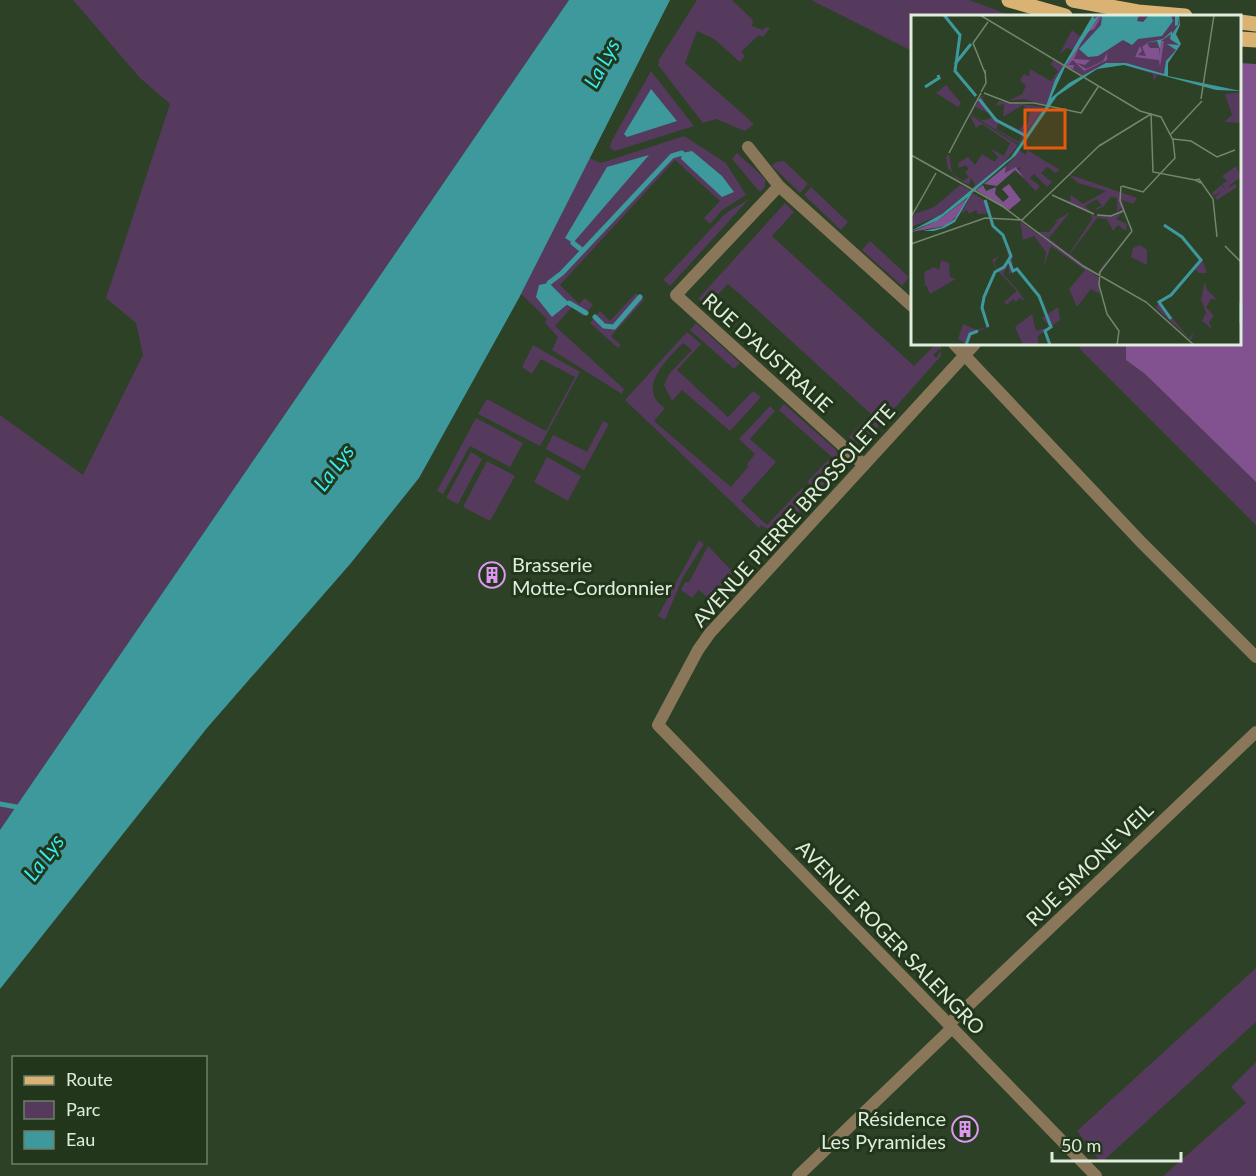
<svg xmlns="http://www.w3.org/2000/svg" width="1256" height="1176" font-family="Lato,sans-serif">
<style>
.green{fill:#553a5d}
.forest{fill:#81528f}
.water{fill:#3d999c}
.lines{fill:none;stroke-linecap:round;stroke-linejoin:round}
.stream{stroke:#3d999c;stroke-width:5}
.minor{stroke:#8a775a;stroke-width:12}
.tertiary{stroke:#8a775a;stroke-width:12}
.primary{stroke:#d9b274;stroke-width:15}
.labels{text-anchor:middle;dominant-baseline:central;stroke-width:6;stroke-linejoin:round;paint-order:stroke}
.street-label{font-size:20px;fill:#e0eddc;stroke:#22361b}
.poi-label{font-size:20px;fill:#e0eddc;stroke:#22361b;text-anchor:start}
.water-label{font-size:21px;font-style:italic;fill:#36ecf3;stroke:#22361b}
.inset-river{fill:none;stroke:#3d999c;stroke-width:3}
.inset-road{fill:none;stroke:#74866e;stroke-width:1.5}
.view{fill:#e8590c;fill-opacity:0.15;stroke:#e8590c;stroke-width:3}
.inset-edge{fill:none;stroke:#e0eddc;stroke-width:3}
</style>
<rect width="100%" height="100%" fill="#2c4125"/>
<path class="green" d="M73,0H569L0,830V415L83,475L143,355L136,323L106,298L170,104L140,78Z
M697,0H732L753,20L752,26L763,30L766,27L770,28L763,37L759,35L741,52L745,56L740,62L714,39L697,31L685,63L754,124L745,131L716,119L703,123L658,65L659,60Z
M811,0H969L1012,16H912V51Z
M651,71L694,126L615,151L610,148L611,142Z
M684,136L726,163L746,195L722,210L710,224L704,218L720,201L675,160L560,285L579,304L585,298L593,305L583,316L572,307L555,326L624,389L622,394L552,350L558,337L545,323L547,319L521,294L589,158L601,163Z
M737,153L765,179V187L760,192L732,159Z
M784,161L808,184L800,193L772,166L776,162Z
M811,187L848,222L841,230L804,195Z
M749,199L670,286L663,280L726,213Z
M785,203L794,212L772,236L901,354L914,366L936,344L941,346V350L939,349L933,355L936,358L941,351V356L866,440L855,443L860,438L857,436L853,441L849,437L871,414L742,296L728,284L706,307L698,299Z
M870,241L909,277L902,286L862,250Z
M636,293L644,300L611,336L621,345L618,348L590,323L600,311L610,321Z
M696,323L740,363L734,369L690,330Z
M687,332L701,344L677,370L728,417L753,391L761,397L730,431L682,390L672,401L664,385L669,374L692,350L683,343C668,358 635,389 665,408L654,421L731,487L748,467L747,464L755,454L739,439L770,406L775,411L750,439L776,462L741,501L767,525L802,488L813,497L777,535L761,525L759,528L625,400Z
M1083,344H1126V360L1145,374L1256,482V525L1079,348Z
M533,345L580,372L540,446L478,414L487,399L546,431L575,377L541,359L532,374L522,367Z
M784,404L835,449L842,460L841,465L779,410Z
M476,418L523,443L510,467L470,446L443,494L437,491Z
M603,421L609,424L584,470L546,449L553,435L587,452Z
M471,452L482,459L458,504L446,498Z
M547,457L581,476L568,501L534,482Z
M828,460L839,468L817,492L807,482Z
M487,461L515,476L490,521L463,507Z
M699,540L704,544L683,577L665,620L658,616Z
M708,546L733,572L709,599L699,590L692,598L681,590L685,582H689Z
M1256,968V1022L1101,1163L1077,1131Z
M1256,1062V1176H1163L1246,1103L1231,1087Z"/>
<path class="forest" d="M1240,63L1256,64V482L1145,374L1126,360V344H1240Z"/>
<path class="water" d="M569,0H670L519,298L419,478L351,563L207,728L0,989V830Z
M651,89L677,121L627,137L624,134Z
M692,151L722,176L734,192L722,197L681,159L682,153Z
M649,155L573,243L565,238L607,167Z
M549,283L569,303L552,317L536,297L539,285Z"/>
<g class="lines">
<path class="stream" d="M573,243L583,251
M549,283L562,273L672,156L682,153
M569,303L586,313
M595,317L604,326L614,327L640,297
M0,804L22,808"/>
<path class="minor" d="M748,147L779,186
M954,344L1141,542L1256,657
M864,465L676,295L779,186L912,306
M949,1024L1256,732
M798,1176L952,1028"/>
<path class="tertiary" d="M975,344L710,633L698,650L658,725L1096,1176"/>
<path class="primary" d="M1009,0L1065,16
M1073,0L1138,12L1185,16
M1240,22L1256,24
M1240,39L1256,40"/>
</g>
<defs>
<g id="building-ring" transform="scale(1.35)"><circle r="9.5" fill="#22361b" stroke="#de98f2" stroke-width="1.5"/><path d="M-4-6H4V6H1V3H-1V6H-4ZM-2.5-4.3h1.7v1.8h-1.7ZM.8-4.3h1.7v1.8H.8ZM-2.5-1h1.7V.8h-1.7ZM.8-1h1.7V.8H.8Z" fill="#de98f2"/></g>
</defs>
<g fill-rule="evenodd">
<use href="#building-ring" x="492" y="575"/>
<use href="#building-ring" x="965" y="1129"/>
</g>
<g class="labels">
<g class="street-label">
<text transform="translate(768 352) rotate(42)">RUE D'AUSTRALIE</text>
<text transform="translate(793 515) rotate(-48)">AVENUE PIERRE BROSSOLETTE</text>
<text transform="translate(1089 864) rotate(-44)">RUE SIMONE VEIL</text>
<text transform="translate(891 937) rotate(46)">AVENUE ROGER SALENGRO</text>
</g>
<g class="poi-label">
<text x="512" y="564">Brasserie<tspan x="512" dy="23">Motte-Cordonnier</tspan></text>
<text x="946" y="1118" text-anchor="end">Résidence<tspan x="946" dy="23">Les Pyramides</tspan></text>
</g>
<g class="water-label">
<text transform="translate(601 63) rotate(-62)">La Lys</text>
<text transform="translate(333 467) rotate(-53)">La Lys</text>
<text transform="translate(43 857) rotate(-53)">La Lys</text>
</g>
</g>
<g transform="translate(911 15)">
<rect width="330" height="330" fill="#2c4125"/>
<path d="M184,0H268L269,10L264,19L270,29L256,48L253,61L246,60L243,67L242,59L210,49L196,50L173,61L154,50ZM161,15L170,22L162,35L156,33L148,40ZM142,44L152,51L135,90L112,84L97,86L111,79L115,71L109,65L113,59L118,61L119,54L140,66L147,56L140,50ZM35,70L50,88L47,92L25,78ZM330,77V108L313,107L321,100L314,79ZM70,81H75L71,82L80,99L64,92L60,99L70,105L79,104L81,100L89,106L85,114L108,127L111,121L100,113L99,110L108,115L113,108L116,110L119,98L112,90L92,102L93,89L84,91L88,86L134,92L108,129L59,99ZM59,100L107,130L92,149L62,174L64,169L60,163L58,170L45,163L37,153L35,142L38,139L41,158L52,166L58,162L54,157L58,154L54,150L48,153L47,148L57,142L64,150L71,139L84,147L87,142L79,133L93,141L99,128L71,109L65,113ZM108,135L115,140L116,135L149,155L145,158L136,152L130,158L141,167L136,172L123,159L119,163L129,171L125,176L107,158L110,152L103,154L106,160L102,155L94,158L95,151ZM325,151L330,162L315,173L324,169L326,172L306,185L304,182L312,174L303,181L301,178L310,170L315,175L311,169L316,166L311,161ZM157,159L226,183L222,189L211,185L214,195L205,204L216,209L215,216L207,210L202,216L196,204L186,203L159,239L186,259L197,243L189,260H188L175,252L127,217H138L147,206L141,208L159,197L138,223L158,239L181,204L180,199L146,183L159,186L160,180L172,189L195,176L167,168ZM200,182L206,183V197L210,193L213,192L206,199L184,201L174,191L186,184L191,191L187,192L182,196L192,192ZM49,170L60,175L28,201L0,212L3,199L23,192ZM61,178L77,187L80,198L67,199L65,195L58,199L56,195L50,199ZM109,206L187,262L189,279L180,274L166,292L158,274L174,255L140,231L133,251L135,237L123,221L112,225ZM266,217L291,244L296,258H288L283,253L262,280L249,288L278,323L283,317L280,325L245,293L248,286L261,278L289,245ZM229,230L236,235V250L220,242L222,233ZM96,236L101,239L102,254H107L98,259V248L92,259L105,273L115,287L109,283L105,287L102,284L96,290L93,287L106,276L86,255L72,289L78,312L61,319L56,329L47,324L52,309L66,315L76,312L70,290L85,254L81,245L73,249L88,241L83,248L86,254L92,251L98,246ZM30,245L38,248L39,262L45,264L19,279L15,270H10L14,269L13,257L23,252L28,255ZM294,266L296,275L306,285L300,284L295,292L303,301L298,307L301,314L291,306L295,298L290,284ZM147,292L149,305L127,321V330H112L104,312L121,299L125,316L139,312L131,303Z" fill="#553a5d" fill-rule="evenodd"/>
<path d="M185,0L179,14L190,0L189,4L183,14L174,18L163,44L179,45L174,50L166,48L175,54L192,46L196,38V45L173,56L162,45L157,50H163L162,54L155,51ZM249,26H253L249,52L248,45L224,42L229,31L231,36L227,40L235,41L231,32L236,28L239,33H248L249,41ZM95,151L94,158L105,152L113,163L104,155L86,171L73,169ZM98,169L110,185L98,195L65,175L72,170L75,176L85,172L84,179L92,187L98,182L91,174ZM58,182L48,200L34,211L0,217L26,206Z" fill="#81528f"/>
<path d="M182,0L183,4L189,0L155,50L140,83L158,68L195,48H215L253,59L255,46L265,35L256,29L268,30L259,24L260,19L250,26L249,34L246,26L233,28L252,24L261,16V19L268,9L267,4V10L264,11V0L268,1L269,10L265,19L270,29L257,48V61L330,76L305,75L213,50L186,54L146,81L105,140L61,178L44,207L33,213L23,216H12L31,212L44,204L57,182L26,206L0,216L31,199L100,142L135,91L144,65ZM191,0H228L226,6L232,7L238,0H260L262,6L251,21L227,24L221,30L212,25L187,41L177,42L168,34L190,10Z" fill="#3d999c"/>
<path class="inset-river" d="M33,0L49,20L44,56L65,81M44,49L60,29M14,72L28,63L27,60M68,84L85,105L115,121M74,185L82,211L92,220L100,241L93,252L84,257L73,282L71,293L77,312M253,210L271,222L290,245L260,280L248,287L260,304M98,246L102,256L106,254L128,281L140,312L134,316L139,330M330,288V308M55,330L59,319L67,316"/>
<path class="inset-road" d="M69,0L229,96L250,102L262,125L264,143L232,177L211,171M74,58L62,28L77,7M70,77L75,68L74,55M73,78L99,88H123L170,98L172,95M290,84L303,0M170,98L187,72M240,98L242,157L284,165M55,106L70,78M260,119L291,86M262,124L280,126L306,142L324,135M188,131L240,99M38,138L56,104M0,140L91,191L172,251L235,287L283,330M290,168L284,165L288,164L302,184L306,222M210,171L209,186L221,216M141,180L183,199M186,200L200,201L212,196M0,202L25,158M0,229L74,203L111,205L190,129M314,231L330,247M206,330L208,316L196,299L188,270L189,257L221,216"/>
<path class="view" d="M114,95H154V133H114Z"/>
<rect width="330" height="330" class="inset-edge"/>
</g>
<rect x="12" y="1056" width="195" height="108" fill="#22361b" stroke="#6e7f68" stroke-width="1.5"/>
<rect x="24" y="1076" width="30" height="9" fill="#d9b274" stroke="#6e7f68" stroke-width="1.5"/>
<text x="66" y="1086" font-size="18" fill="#e0eddc">Route</text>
<rect x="24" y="1101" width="30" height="18" fill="#553a5d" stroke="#6e7f68" stroke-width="1.5"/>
<text x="66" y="1116" font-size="18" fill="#e0eddc">Parc</text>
<rect x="24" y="1131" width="30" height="18" fill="#3d999c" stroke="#6e7f68" stroke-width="1.5"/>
<text x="66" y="1146" font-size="18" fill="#e0eddc">Eau</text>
<path d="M1052 1152v9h129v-9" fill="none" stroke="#e0eddc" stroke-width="3"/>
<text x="1061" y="1152" font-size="18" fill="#e0eddc" stroke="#22361b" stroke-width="4.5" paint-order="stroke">50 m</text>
</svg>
